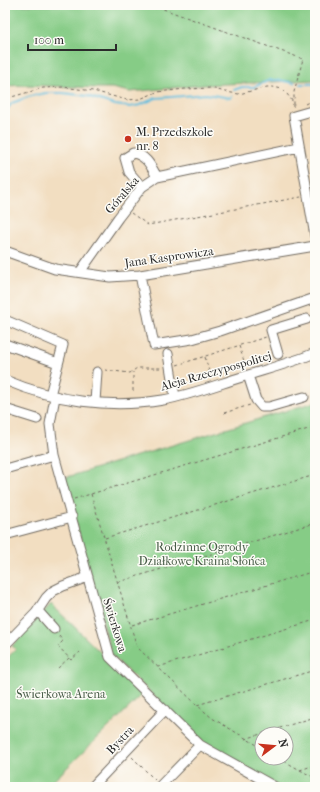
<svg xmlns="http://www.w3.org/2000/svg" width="320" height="792" font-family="'IM FELL French Canon',serif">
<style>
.green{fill:#86cc86;stroke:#587c58;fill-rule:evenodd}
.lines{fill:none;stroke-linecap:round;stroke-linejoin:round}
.stream{stroke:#60bede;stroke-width:2}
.minor-casing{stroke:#716a60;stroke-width:11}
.path{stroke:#716a60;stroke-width:1;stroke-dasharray:3 3;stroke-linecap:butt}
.minor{stroke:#fff;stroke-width:9}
.poi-dot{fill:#c8321e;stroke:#fdfcf7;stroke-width:1.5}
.labels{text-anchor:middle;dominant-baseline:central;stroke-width:3;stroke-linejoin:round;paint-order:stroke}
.poi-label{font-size:12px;fill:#2b2b2b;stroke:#fdfcf7;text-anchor:start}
.street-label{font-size:12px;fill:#2b2b2b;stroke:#fdfcf7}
.park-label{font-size:12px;fill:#465b46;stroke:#fdfcf7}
</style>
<rect width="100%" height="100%" fill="#fdfcf7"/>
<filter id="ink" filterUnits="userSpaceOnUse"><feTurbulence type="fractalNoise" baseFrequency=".025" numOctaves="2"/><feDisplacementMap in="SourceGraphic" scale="8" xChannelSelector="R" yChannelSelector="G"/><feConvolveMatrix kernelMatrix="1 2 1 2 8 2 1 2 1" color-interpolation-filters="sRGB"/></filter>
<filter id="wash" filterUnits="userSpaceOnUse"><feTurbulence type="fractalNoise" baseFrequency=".012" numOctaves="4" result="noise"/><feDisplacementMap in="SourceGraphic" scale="16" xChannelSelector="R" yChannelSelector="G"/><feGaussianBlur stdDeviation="0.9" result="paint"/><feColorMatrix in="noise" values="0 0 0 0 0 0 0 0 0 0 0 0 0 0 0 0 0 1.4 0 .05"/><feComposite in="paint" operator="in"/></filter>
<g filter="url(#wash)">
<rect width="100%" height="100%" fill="#f2dec1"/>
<path class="green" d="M5,5H315V80L203,85L130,92L112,88H97L28,85L5,86Z
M315,402V787H280L200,740L112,656L64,478ZM262,734H286V758H262Z
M51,604L143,694L47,787H5V660L16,649L12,646Z"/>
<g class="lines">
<path class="stream" d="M300,84H315
M234,90L242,87H254L270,80H280L294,83
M5,112L12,103L31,96L46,93H63L87,96L115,105L130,107L140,105L156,98L171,97L206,94L231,98L232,96"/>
</g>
</g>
<g filter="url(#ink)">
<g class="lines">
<g class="minor-casing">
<path id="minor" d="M315,110L294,116L315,236
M142,187L129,172L125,158L133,153C146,155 151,166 157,177
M5,251L55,269L110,277L140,275L315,246
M80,272L118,218L142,187L157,177L299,147
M140,275L154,345L192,339L220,331L315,298
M5,320L63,345L50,395
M5,344L58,363
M168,354L175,397
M278,354L271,330L307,319
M248,375L256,400L262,407H269L304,397
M5,380C54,401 110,409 163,400C190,395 216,385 242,377C267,369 291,363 315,353
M55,397L50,424L54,455L110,657L200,745L275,787
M95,402L97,372
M5,409L37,419
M5,469L54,455
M5,535L72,517
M38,611L54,629
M5,645L36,613L46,598L53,591L63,586L88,577
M92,787L165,710
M159,787L200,745"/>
</g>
<path class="path" d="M152,5L303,59L294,92V107
M5,104L8,98L43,88L63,87L93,91L127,100L140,99L157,92L185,89L211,88L225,92L239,94L267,87H273L282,89L287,94L293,102V109
M305,104L315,99
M131,213L148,225L301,197
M239,346L245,364
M205,357L211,378
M177,365L266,337
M105,370L130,373L137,368H163
M133,391V372
M224,413L250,405
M91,494L137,647L197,705L212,718L262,748
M74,499L315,427
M105,538L315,475
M118,582L315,523
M132,625L315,571
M59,636L63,641
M67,637L58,646L71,660L80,652
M158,667L315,620
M58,668L69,658
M197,705L315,670
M245,739L315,717
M132,757L155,780
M279,758L300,770L315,765
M300,770L315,778"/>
<use href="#minor" class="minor"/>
</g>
</g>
<circle class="poi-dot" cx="128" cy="139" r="4"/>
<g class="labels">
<g class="poi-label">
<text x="136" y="132">M. Przedszkole<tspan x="136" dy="14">nr. 8</tspan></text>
</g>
<g class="street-label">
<text transform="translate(122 195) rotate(-49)">Góralska</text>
<text transform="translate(169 257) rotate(-8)">Jana Kasprowicza</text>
<text transform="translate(216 371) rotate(-16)">Aleja Rzeczypospolitej</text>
<text transform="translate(115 625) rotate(73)">Świerkowa</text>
<text transform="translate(120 740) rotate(-47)">Bystra</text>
</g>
<g class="park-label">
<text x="202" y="547">Rodzinne Ogrody<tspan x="202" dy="14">Działkowe Kraina Słońca</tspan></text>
<text x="61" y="694">Świerkowa Arena</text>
</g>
</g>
<rect width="320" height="792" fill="none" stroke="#fdfcf7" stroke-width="20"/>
<g transform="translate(274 746) rotate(74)"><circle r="19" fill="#fdfcf7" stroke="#a9a8a5"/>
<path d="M0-3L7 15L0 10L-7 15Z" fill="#c8321e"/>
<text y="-6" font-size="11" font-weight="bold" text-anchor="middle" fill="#2b2b2b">N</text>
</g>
<path d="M28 44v6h88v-6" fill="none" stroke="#2b2b2b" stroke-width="2"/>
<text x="34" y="44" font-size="12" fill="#2b2b2b" stroke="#fdfcf7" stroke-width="3" paint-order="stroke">100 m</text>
</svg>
